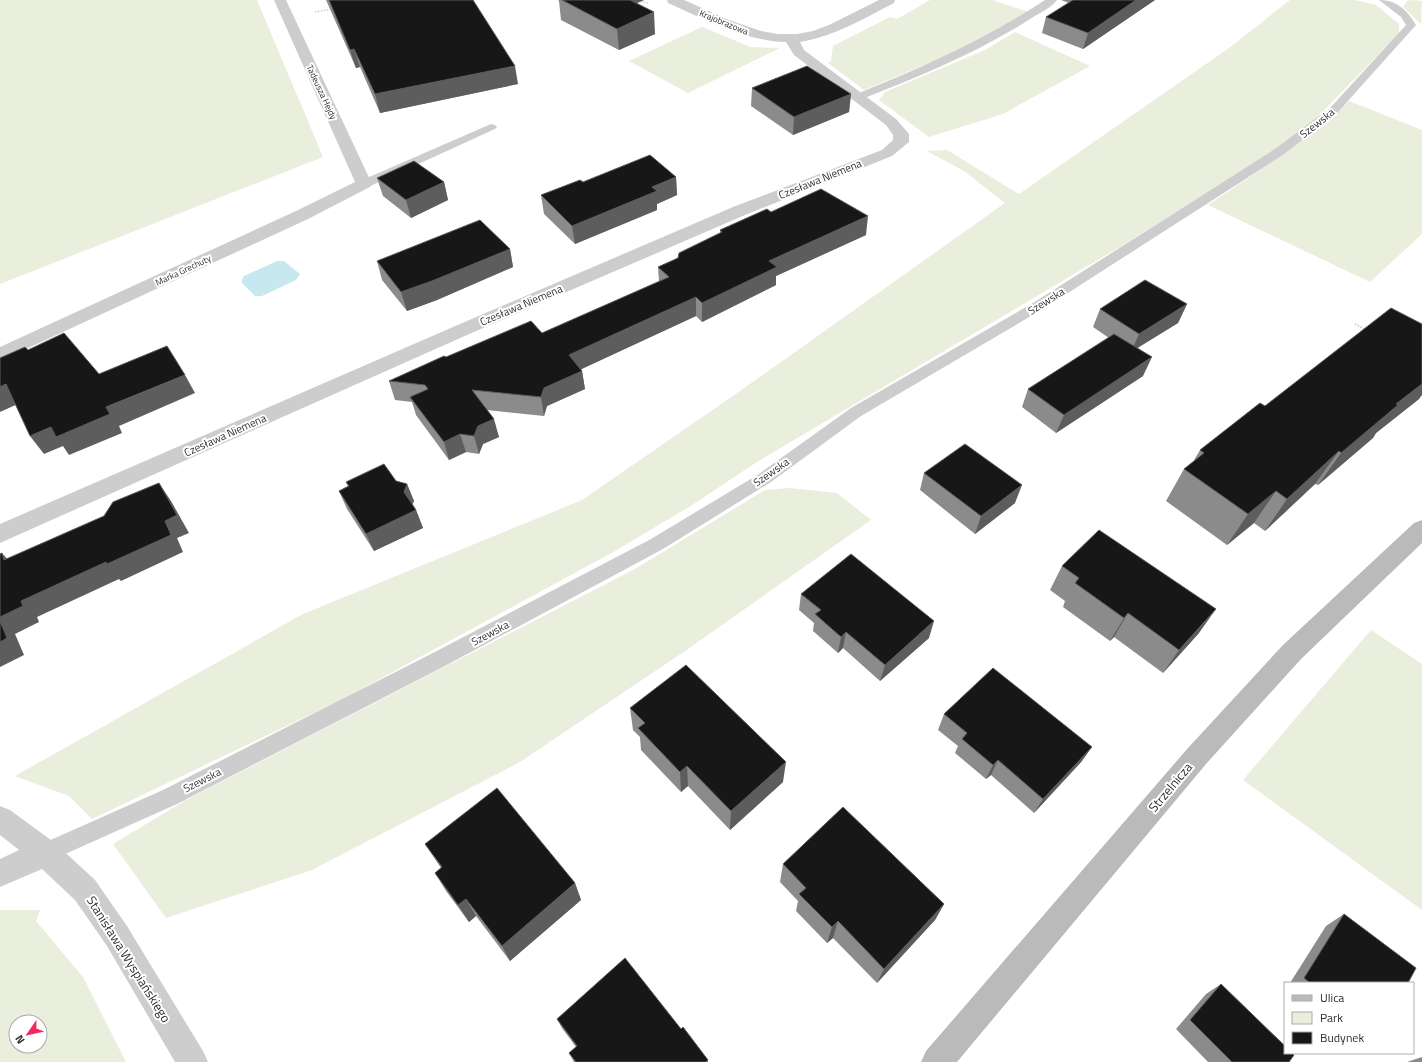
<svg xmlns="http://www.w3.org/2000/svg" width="1422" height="1062" font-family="'Titillium Web',sans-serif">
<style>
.green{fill:#eaeedd;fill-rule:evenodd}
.water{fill:#c8e8ef}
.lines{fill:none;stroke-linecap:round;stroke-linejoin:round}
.path-far1{stroke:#cdcdcd;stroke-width:1.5;stroke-dasharray:1.5 1.5;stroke-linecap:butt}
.path{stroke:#cdcdcd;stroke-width:2;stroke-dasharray:1.5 1.5;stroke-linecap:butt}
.lane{fill:#cdcdcd;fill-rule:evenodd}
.street{fill:#cdcdcd;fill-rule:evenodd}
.secondary{fill:#bababa;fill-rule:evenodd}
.wall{fill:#8b8b8b}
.shaded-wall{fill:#5d5d5d}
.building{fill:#171717;stroke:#5d5d5d}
.labels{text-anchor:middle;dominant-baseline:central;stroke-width:4;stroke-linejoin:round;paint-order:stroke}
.far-street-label{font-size:9px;fill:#303030;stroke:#fff}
.street-label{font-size:11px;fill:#303030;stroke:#fff}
.near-street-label{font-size:13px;fill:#303030;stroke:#fff}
</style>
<rect width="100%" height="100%" fill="#fff"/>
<path class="green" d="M0,0H257L323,157L0,284Z
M930,0H992L1029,12L951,54L864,90L828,63L831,61L833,46L890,17L897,19Z
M1290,0H1355L1376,5L1399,24V33L1309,126L1272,152L1118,248L757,462L689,507L615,551L341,700L92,819L69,796L15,776L303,614L582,500L740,391L1005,203L964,171L927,151L947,150L1019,194L1229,48Z
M1408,0L1422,1L1421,24L1403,7Z
M702,27L751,47L780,48L688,93L629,61Z
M1015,32L1090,66L1003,114L929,137L879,100L885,92L985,50Z
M1349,101L1422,130V234L1370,282L1208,205L1283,155Z
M790,488L837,493L871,520L688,649L520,762L312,870L166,918L113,844L186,800L635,569L765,490Z
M1371,630L1422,664V910L1243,780Z
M0,910H40L36,921L83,977L126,1062H0ZM16,1022H40V1046H16Z"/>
<path class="water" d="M277,261H284L300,274L296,280L262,296H255L242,283V279L244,276Z"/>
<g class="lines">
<path class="path-far1" d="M635,0L648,3
M315,12L333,9"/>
<path class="path" d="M1355,324L1366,330"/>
<path class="lane" d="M1045,0H1057C1051,8 1038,14 1030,19C977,53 920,76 862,99H854L852,97L854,95C921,68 985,40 1045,0Z
M1379,0C1397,0 1407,10 1416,25L1338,112L1283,155L1043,309L861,416L771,482L663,549L443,667L177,804L45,863L37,860L34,853L37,846L163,790L429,655L651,539L759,474L851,408L1033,303L1275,149L1330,108L1406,25L1401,17Z
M491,124L495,125L497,127L495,129L368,187H360L358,184L360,181Z"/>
<path class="street" d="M274,0H286L372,184L370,187L308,219L0,361V347L296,211L355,182Z
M667,0H684L729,20L761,31L778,34H797L813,31L829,25L879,0H895L894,3C863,19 835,36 800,42L804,50L896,119L909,134V142L892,156L745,215L467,335L0,543V524L453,327L733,207L882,150L893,140V135L886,125L794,55L786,42C745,41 706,20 668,3Z
M0,806L10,810L55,843L95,880L127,926L203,1051L208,1062H175L107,946L75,900L42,869L0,887V859L19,850L0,835Z"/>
<path class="secondary" d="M1422,520V543L1301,659L1206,764L957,1062H921L926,1051L1188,748L1283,645L1414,523Z"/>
</g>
<path class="wall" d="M326,0H473L518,84L380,113L360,67L356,68Z
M558,0H644L637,3L655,34L619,50L561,20L559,1Z
M1061,0H1155L1083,49L1042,33L1046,17L1069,3Z
M752,88L851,94L849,112L793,135L751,106Z
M676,177L677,195L657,204V210L575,244L544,214L541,195L583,182Z
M377,178L444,182L448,200L411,218L383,196Z
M771,212L866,235L776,276V285L702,322L696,316L581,369L582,371L585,389L547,406L544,416L487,410L499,437L483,444L479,454L466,452L449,460L416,415L412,402L395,400L389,381L446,357L542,333L659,282L658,267L678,258L720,234V230Z
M510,249L513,267L437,300L407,311L382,280L377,261Z
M1187,304L1178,323L1137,348L1143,376L1056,433L1022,407L1028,389L1109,338L1093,327L1100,309Z
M1419,399L1376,433L1373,438L1318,485L1315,484L1265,531L1254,523L1227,545L1166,501L1184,469L1193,462L1200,450L1265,406Z
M924,473L1015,503L975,534L920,490Z
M396,481L407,484L414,501L412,504L416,510L423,528L374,551L347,509L339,491L348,486L346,482Z
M1062,566L1199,633L1163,673L1114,637L1110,641L1063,607L1065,601L1050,590Z
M801,594L929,638L880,681L843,648L838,653L813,631L814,623L799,610Z
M630,708L783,782L730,830L688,786L681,792L641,750L640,737L633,730Z
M944,714L1082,761L1034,813L991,775L986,779L955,753L958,746L938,730Z
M425,844L575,883L581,900L510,961L476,916L469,922L446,891L435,873L441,868Z
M783,864L944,904L935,920L877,983L833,938L827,943L796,911L798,901L780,882Z
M1344,914L1408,983H1290L1326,926Z
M1221,984L1289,1062H1208L1176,1029L1206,994Z
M557,1019L681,1029L708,1060V1062H574L569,1053L576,1047L562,1028Z
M1422,1057V1062H1407Z"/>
<path class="shaded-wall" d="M614,0H644L615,13Z
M1136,0H1155L1083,49L1088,33Z
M654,12L655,34L619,50L617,29Z
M354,49L360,67L356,68L350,50Z
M515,66L518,84L380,113L375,94Z
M851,94L849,112L793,135L794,117Z
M676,177L677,195L657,204V210L575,244L572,226L652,187Z
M444,182L448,200L411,218L406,200Z
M868,216L866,235L776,276V285L702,322V303L769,261Z
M510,249L513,267L437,300L407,311L401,292Z
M696,297V316L571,374L569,355Z
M1187,304L1178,323L1131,352L1139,334Z
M1152,357L1143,376L1056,433L1064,415Z
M582,371L585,389L547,406L544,416L541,397L544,388Z
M185,375L195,393L119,426L122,433L69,455L63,446L44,454L30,436L51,427L106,407Z
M6,384L20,403L0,412V387Z
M1422,384V395L1419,399L1376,433L1373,438L1318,485L1341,453L1396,404Z
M494,419L499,437L483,444L479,454L474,436L478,426Z
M460,434L466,452L449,460L444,442Z
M1339,451L1315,484L1265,531L1287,499Z
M159,483L171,501L189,533L177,538L183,552L121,581L119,579L37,617L39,622L15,634L24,655L0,667V617L21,601L165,521Z
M407,484L414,501L410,510L404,492Z
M1022,485L1015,503L975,534L981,516Z
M1276,491L1254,523L1227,545L1248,514Z
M416,510L423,528L374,551L366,534Z
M2,553L17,570L4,560Z
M1216,609L1199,633L1163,673L1179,650Z
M1128,613L1114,637L1110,641L1124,618Z
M934,621L929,638L880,681L885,665Z
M846,632L843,648L838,653L841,637Z
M1092,747L1082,761L1034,813L1043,799Z
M998,760L991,775L986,779L993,765Z
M786,762L783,782L730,830L731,811Z
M687,766L688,786L681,792L680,772Z
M575,883L581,900L510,961L502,946Z
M466,899L476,916L469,922L458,905Z
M944,904L935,920L877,983L884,969Z
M838,921L833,938L827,943L832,927Z"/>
<path class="building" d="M329,0H473L515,66L375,94L354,49L350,50Z
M562,0H630L654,12L617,29Z
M1073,0H1136L1088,33L1046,17Z
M807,66L851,94L794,117L752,88Z
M650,155L676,177L652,187L657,191L572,226L541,195L580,180L583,182Z
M414,161L444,182L406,200L377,178Z
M821,189L868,216L769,261L777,267L702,303L696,297L569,355L582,371L544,388L541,397L472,390L494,419L478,426L474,436L460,434L444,442L410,397L428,389L425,385L389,381L444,356L446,357L531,321L542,333L669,277L658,267L678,258L679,253L722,232L720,230L767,209L771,212Z
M480,220L510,249L432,281L401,292L377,261Z
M1145,280L1187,304L1139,334L1100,309Z
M1391,308L1422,324V384L1396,404L1398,405L1341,453L1339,451L1287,499L1276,491L1248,514L1184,469L1204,453L1200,450L1260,403L1265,406Z
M64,333L99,374L167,346L185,375L106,407L110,414L56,437L51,427L30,436L6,384L0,387V358L25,347L28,350Z
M1114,334L1152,357L1064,415L1028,389Z
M965,444L1022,485L981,516L924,473Z
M384,464L396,481L407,484L404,492L416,510L366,534L339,491L349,486L346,482Z
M159,483L177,515L165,521L171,535L107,564L106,562L21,601L23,606L0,617V554L2,553L4,560L104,516L113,502Z
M1099,530L1216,609L1179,650L1128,613L1124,618L1075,583L1079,578L1062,566Z
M851,554L934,621L885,665L846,632L841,637L815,614L821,610L801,594Z
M0,621L7,638L0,642Z
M686,665L786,762L731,811L687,766L680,772L638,728L645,723L630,708Z
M993,668L1092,747L1043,799L998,760L993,765L962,739L967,733L944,714Z
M497,788L575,883L502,946L466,899L458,905L435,873L442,867L425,844Z
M843,807L944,904L884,969L838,921L832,927L799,894L806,888L783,864Z
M1344,914L1416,968L1408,983H1310L1304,978Z
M625,958L681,1029L683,1027L708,1060L706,1062H576L569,1053L577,1046L557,1019Z
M1221,984L1285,1046V1053H1292L1294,1055L1289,1062H1232L1190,1020Z"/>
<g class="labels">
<g class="far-street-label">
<text transform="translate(724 22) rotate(22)">Krajobrazowa</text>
<text transform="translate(322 92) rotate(65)">Tadeusza Hejdy</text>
<text transform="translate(183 270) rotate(-25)">Marka Grechuty</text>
</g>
<g class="street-label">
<text transform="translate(1317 123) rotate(-38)">Szewska</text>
<text transform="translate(820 179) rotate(-22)">Czesława Niemena</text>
<text transform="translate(1046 301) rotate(-32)">Szewska</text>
<text transform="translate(521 305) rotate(-23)">Czesława Niemena</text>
<text transform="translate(225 435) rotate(-24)">Czesława Niemena</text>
<text transform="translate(771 472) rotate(-35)">Szewska</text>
<text transform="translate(490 633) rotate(-28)">Szewska</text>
<text transform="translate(202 780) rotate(-27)">Szewska</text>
</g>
<g class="near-street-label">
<text transform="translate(1170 787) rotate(-50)">Strzelnicza</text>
<text transform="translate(129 959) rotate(58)">Stanisława Wyspiańskiego</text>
</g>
</g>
<rect x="1284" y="982" width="130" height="72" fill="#ffffff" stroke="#acacac"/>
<rect x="1292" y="995" width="20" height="6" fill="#bababa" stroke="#acacac"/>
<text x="1320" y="1002" font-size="12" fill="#303030">Ulica</text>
<rect x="1292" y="1012" width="20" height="12" fill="#eaeedd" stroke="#acacac"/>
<text x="1320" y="1022" font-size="12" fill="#303030">Park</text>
<rect x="1292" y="1032" width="20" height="12" fill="#171717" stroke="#acacac"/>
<text x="1320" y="1042" font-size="12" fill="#303030">Budynek</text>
<g transform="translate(28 1034) rotate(236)"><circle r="19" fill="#ffffff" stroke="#acacac"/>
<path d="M0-3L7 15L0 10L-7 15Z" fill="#f3265e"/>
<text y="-6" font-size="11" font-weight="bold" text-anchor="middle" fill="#303030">N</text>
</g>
</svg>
